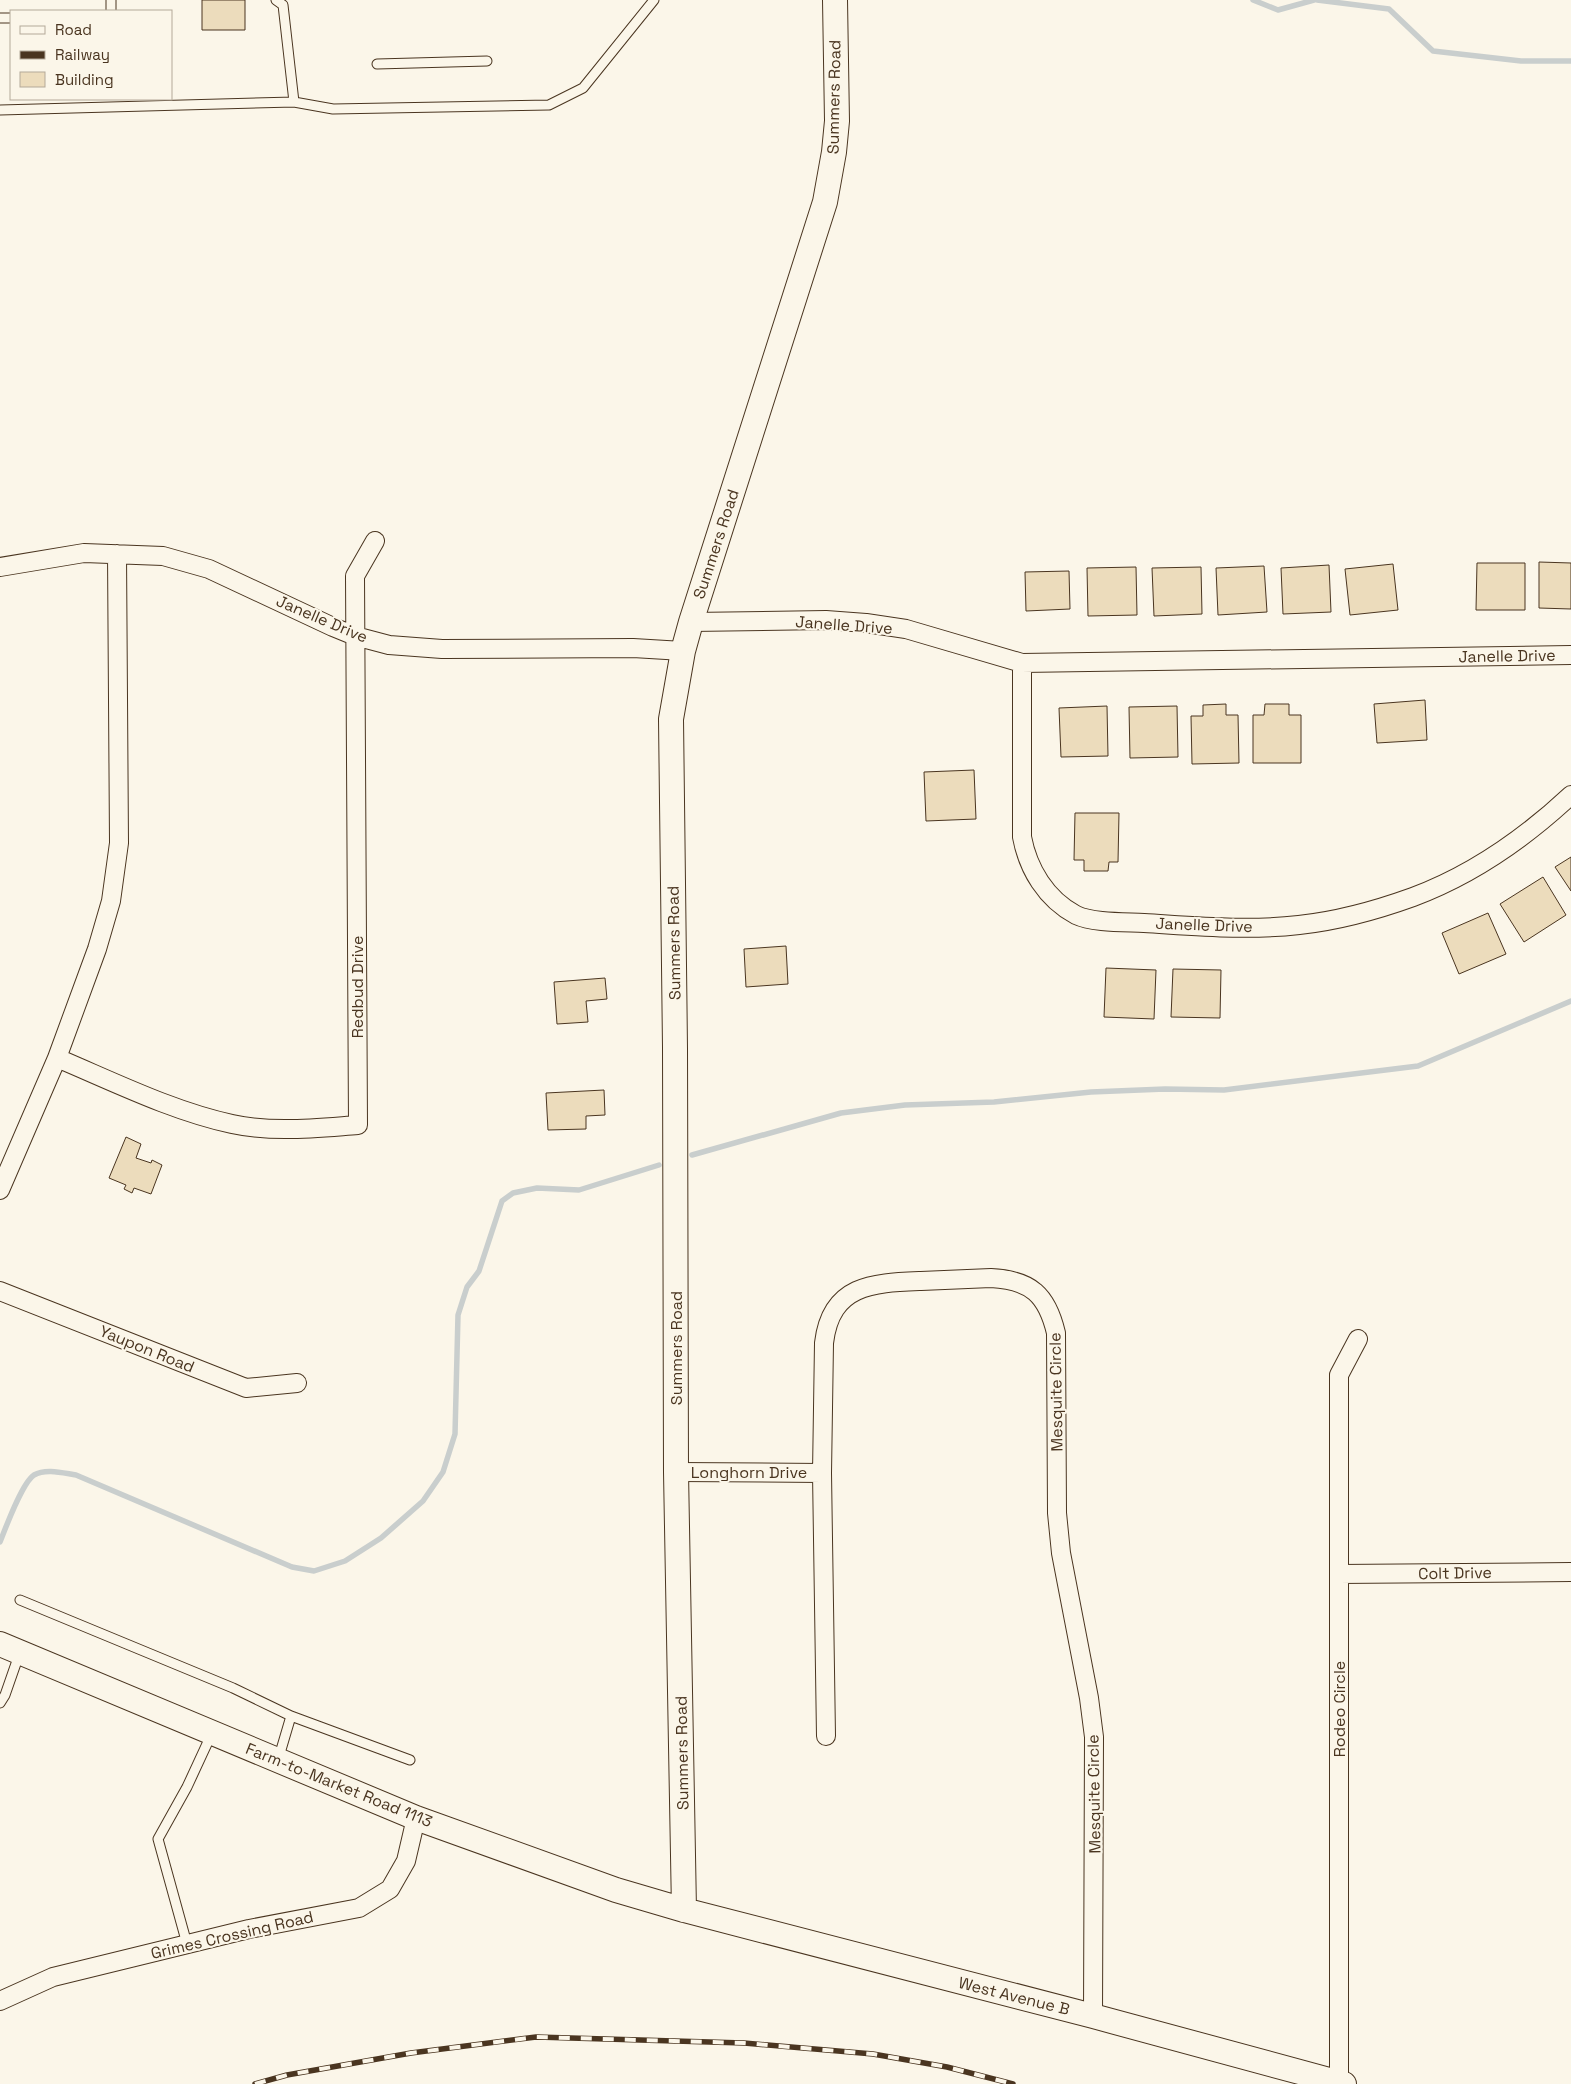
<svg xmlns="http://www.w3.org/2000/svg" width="1571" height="2084" font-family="'Space Grotesk',sans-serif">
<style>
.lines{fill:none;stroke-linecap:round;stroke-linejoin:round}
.stream{stroke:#c9cecd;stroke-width:5.5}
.building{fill:#ecdcbc;stroke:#4a3520}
.lane-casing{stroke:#4a3520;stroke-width:11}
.street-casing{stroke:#4a3520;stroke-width:20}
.secondary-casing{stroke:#4a3520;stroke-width:26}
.lane{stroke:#fbf6e9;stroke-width:9}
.street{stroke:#fbf6e9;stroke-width:18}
.secondary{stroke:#fbf6e9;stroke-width:24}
.rail-casing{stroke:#4a3520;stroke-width:5.5}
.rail{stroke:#fbf6e9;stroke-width:4;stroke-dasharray:11;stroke-linecap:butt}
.labels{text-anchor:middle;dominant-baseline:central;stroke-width:4;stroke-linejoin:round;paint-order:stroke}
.street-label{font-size:16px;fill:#4a3520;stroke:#fbf6e9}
</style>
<rect width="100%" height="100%" fill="#fbf6e9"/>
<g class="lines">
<path class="stream" d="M1253,0L1278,10L1314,0
M1317,0L1389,9L1433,51L1521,61H1571
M692,1155L841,1113L905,1105L994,1102L1091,1092L1165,1089L1224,1090L1418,1066L1571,1001
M0,1542C6,1527 22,1483 34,1475C46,1468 63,1473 76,1475L292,1567L314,1571L345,1561L381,1538L423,1501L443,1472L455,1434L458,1315L467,1287L479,1271L502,1201L513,1193L537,1188L579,1190L659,1165"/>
</g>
<path class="building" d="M202,0H245V30H202Z
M1539,562L1571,563V609L1539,608Z
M1477,563H1525V610H1476Z
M1393,564L1398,610L1350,615L1345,569Z
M1329,565L1331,612L1283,614L1281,568Z
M1264,566L1267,612L1218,615L1216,568Z
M1136,567L1137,615L1088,616L1087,568Z
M1201,567L1202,614L1154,616L1152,568Z
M1069,571L1070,609L1026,611L1025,572Z
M1425,700L1427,740L1377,743L1374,704Z
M1226,704V715H1238L1239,763L1192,764L1191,716H1203V705Z
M1265,704H1289V715H1301V763H1253V715H1264Z
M1107,706L1108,756L1061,757L1059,708Z
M1177,706L1178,757L1130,758L1129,707Z
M974,770L976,819L926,821L924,772Z
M1075,813H1119L1118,862H1109L1108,871H1084V860H1074Z
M1571,857V891L1555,867Z
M1543,877L1566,915L1524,942L1500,904Z
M1488,913L1506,954L1459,974L1442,933Z
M786,946L788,984L746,987L744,949Z
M1106,968L1156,970L1154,1019L1104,1017Z
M1173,969L1221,970L1220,1018L1171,1017Z
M605,978L607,999L586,1001L588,1022L557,1024L554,982Z
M604,1090L605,1115L586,1116V1129L548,1130L546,1093Z
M126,1137L141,1144L136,1158L151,1163L152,1160L162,1165L151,1194L134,1188L132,1193L124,1189L126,1185L109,1178Z"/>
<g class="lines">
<g class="lane-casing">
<path id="lane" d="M276,0L283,5L294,102
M111,11V0
M0,18H11
M377,64L487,61
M0,110L294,102L333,109L549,105L583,88L654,0
M20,1600L233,1688L291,1716
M0,1703L5,1695L20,1652
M278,1760L291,1716L410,1760
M187,1944L158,1839L187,1787L212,1733"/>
</g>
<g class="street-casing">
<path id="street" d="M0,567L84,553L163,556L209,569L333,627L355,636L389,645L442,649L633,648L683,651
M691,622L826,620L866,623L906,629L1022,663L1571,655
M1022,663V837C1028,869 1046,899 1076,915C1093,923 1125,922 1144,923C1195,926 1247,931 1299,925C1337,921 1377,910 1413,897C1472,875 1525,838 1571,795
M57,1058C114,1082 172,1111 232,1124C273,1133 316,1128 358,1125L355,576L375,541
M0,1190L57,1058L97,949L111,901L119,843L117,554
M0,1291L246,1388L297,1383
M676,1472L822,1473
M1339,1574L1571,1572
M826,1736L822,1473L824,1343C831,1284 873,1283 921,1281C944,1280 968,1279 991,1278C1031,1280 1047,1295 1056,1333L1057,1513L1061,1553L1089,1698L1094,1737L1093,2016
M0,2001L53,1977L249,1929L359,1908L390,1889L406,1861L416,1818
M1339,2083V1375L1358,1339"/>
</g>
<g class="secondary-casing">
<path id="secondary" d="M0,1644L416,1818L616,1890L684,1910L1093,2016L1344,2084
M684,1910L676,1472L675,1048L671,719L683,651L691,622L825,202L834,152L837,121L835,0"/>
</g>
<use href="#lane" class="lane"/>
<use href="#street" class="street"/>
<use href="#secondary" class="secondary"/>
<g class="rail-casing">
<path id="rail" d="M255,2084L287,2075L411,2053L536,2037L744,2043L873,2054L947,2067L1013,2084"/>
</g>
<use href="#rail" class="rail"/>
</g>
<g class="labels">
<g class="street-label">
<text transform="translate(834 97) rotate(-89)">Summers Road</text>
<text transform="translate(716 544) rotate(-72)">Summers Road</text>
<text transform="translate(322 619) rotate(23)">Janelle Drive</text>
<text transform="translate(844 625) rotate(4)">Janelle Drive</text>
<text transform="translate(1507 656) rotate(-1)">Janelle Drive</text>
<text transform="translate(1204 925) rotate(2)">Janelle Drive</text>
<text transform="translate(674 943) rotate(-91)">Summers Road</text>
<text transform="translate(357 987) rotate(-90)">Redbud Drive</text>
<text transform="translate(676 1348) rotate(-90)">Summers Road</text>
<text transform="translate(147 1349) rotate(22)">Yaupon Road</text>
<text transform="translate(1056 1392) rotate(-91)">Mesquite Circle</text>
<text x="749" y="1472">Longhorn Drive</text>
<text transform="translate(1455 1573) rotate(-1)">Colt Drive</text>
<text transform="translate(1339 1709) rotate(-90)">Rodeo Circle</text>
<text transform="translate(682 1753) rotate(-91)">Summers Road</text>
<text transform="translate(339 1785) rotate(22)">Farm-to-Market Road 1113</text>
<text transform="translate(1094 1794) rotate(-91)">Mesquite Circle</text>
<text transform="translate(232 1935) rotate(-13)">Grimes Crossing Road</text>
<text transform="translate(1014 1996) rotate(14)">West Avenue B</text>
</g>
</g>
<rect x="10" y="10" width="162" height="90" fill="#fbf6e9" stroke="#b4a999"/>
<rect x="20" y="26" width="25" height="8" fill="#fbf6e9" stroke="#b4a999"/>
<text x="55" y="35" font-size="15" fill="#4a3520">Road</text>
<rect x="20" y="51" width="25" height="8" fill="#4a3520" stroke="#b4a999"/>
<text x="55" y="60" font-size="15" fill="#4a3520">Railway</text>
<rect x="20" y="72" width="25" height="15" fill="#ecdcbc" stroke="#b4a999"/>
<text x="55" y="85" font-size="15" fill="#4a3520">Building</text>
</svg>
